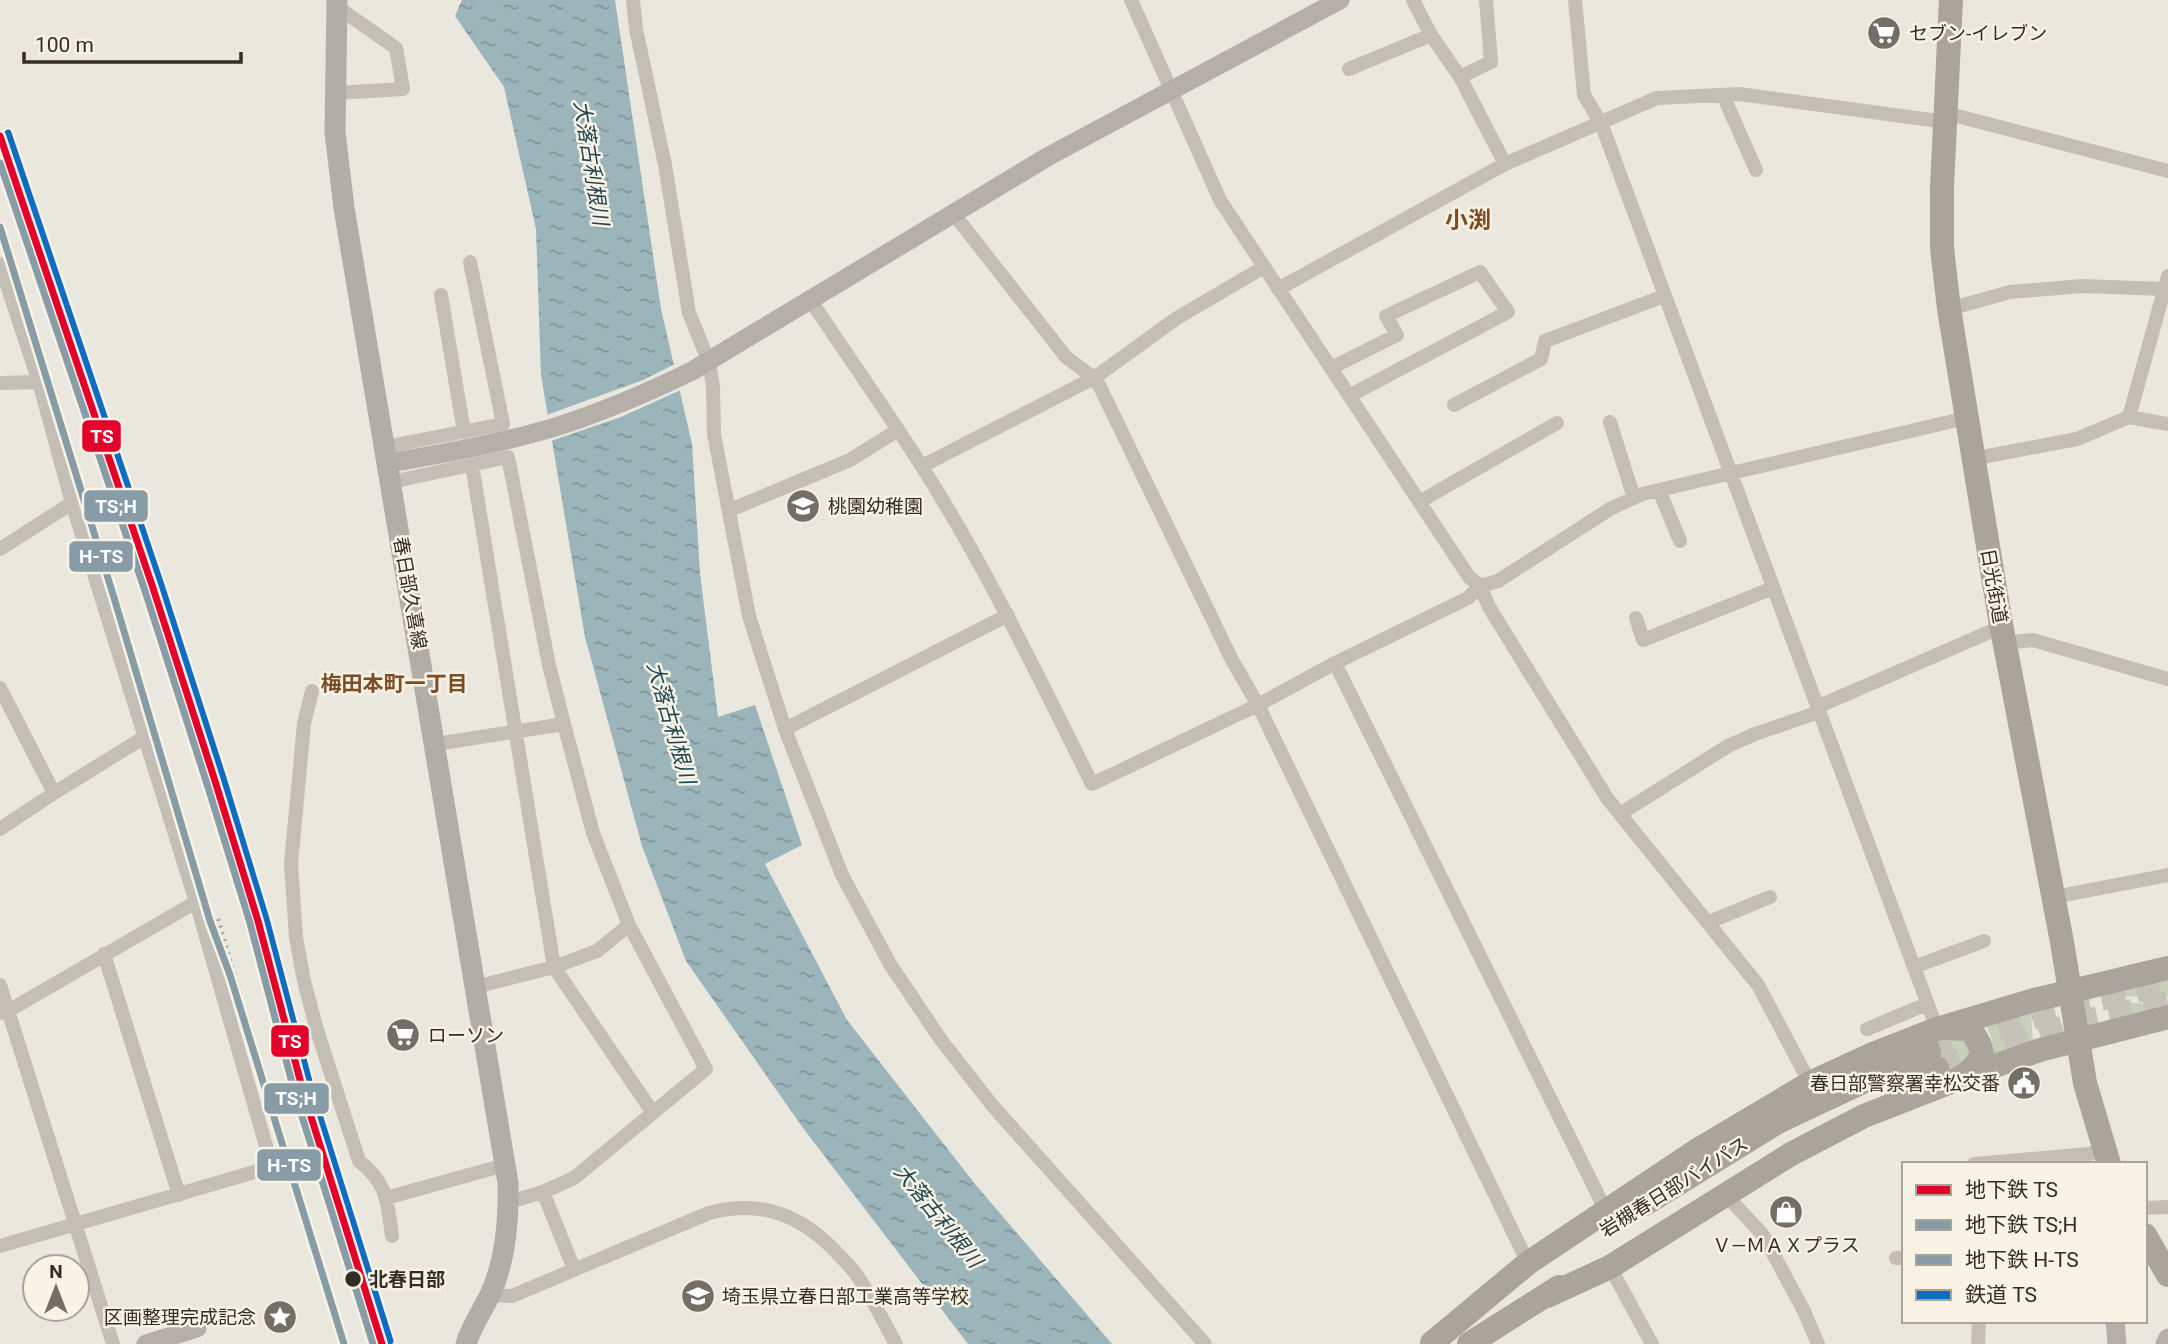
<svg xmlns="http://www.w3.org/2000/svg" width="2168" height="1344" font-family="Roboto,'Noto Sans JP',sans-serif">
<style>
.grass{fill:#c7d0b9}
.water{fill:url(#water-ripples)}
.pier{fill:#eae7de}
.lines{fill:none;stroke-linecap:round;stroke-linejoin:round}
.highway-tunnel{stroke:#c5c2b9;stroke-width:24;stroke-dasharray:24 12;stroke-linecap:butt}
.street{stroke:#c3bfb7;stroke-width:14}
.secondary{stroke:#b4afa8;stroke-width:19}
.primary{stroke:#b1ada7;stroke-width:21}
.highway{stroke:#a9a59d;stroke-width:24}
.rail{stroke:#aaa7a2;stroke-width:4.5;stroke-dasharray:2 5;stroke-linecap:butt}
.rail-1-casing{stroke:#f8f3e5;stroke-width:12}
.rail-1{stroke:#0f6cc3;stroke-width:7}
.metro-1-casing{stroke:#f8f3e5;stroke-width:12}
.metro-2-casing{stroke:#f8f3e5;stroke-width:12}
.metro-3-casing{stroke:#f8f3e5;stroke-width:12}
.metro-1{stroke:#e4002b;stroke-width:7}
.metro-2{stroke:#879ca7;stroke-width:7}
.metro-3{stroke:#879ca7;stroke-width:7}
.stop-dot{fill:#332d26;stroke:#f8f3e5;stroke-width:2.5}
.labels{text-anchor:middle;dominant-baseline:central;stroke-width:5;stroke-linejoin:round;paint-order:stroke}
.poi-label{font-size:19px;fill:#332d26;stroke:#f8f3e5;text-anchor:start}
.street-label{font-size:19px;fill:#332d26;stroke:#f8f3e5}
.stop-label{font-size:19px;font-weight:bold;fill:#332d26;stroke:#f8f3e5;text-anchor:start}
.water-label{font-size:21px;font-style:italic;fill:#1f4452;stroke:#f8f3e5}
.neighbourhood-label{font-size:21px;font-weight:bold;fill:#7d4b24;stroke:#f8f3e5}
.quarter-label{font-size:23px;font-weight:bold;fill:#7d4b24;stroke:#f8f3e5}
.line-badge{stroke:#f8f3e5;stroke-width:2.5}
.badge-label{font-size:19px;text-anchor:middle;font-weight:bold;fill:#fff}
</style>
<defs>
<pattern id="water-ripples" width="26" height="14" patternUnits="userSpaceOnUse" patternTransform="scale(1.75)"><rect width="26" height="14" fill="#9cb5ba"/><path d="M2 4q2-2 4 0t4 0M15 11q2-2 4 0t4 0" fill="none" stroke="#809497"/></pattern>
</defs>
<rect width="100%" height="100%" fill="#eae7de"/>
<path class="grass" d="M2168,974V996L2114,997L2113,987Z
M2126,1002L2145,1004L2168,1002V1009L2118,1018L2117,1008L2120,1004Z
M2031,1012L2033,1044L1992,1057V1040L1986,1025Z
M1964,1035L1973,1058L1944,1076L1932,1042Z"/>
<path class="water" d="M462,0H615L661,309L692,444L700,574L718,717L755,705L802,845L765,864L847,1020L975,1184L1112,1344H968L803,1128L686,961L642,846L585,637L541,375L536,229L504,87L455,16Z"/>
<path class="pier" d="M677,363L683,389L621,417L548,442L544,416L643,380Z"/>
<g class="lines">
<path class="highway-tunnel" d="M1929,1051L2069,1006L2168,984
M1937,1068L2081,1022L2168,1003"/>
<path class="street" d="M633,0L636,29L665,165L689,313L709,362L713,387L714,434L749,616L785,729L842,875L890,964L941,1040L992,1105L1205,1344
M1131,0L1220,200L1469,577L1480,586L1489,607L1607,798L1758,985L1810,1083
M1413,0L1431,35L1460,77L1505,164
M1575,0L1584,95L1601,123L1937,1029
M1349,69L1431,35
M1460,77L1491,62L1486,0
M335,93L403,89L396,48L336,6
M1723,95L1756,170
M1946,113L2168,171
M953,213L1066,357L1094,378L1100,387L1232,660L1258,705L1528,1263
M0,264L39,382L72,503L196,902L272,1167L0,1246
M1278,289L1505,164L1657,98L1739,94L1946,122
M441,295L464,432
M811,301C847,355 885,409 921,465C986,567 1038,676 1092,784L1258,705L1335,663L1468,598L1480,586L1498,581L1610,509L1642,494L1966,418
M1949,309L2010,292L2083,286L2165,289
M1331,368L1397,335L1386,316L1480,272L1508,312L1349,396
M0,383L39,382
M1454,405L1541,359L1545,341L1664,296
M2129,417L2168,276
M1610,422L1634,498
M385,447L503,424L470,262
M1972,459L2077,439L2129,417L2168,424
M472,465L554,967L653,1113
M922,466L1094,378L1177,318L1264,267
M391,482L508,457L549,665L564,724
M1659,490L1680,541
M1419,502L1557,423
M730,510L850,460L898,430
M0,549L72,503
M1636,618L1643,640L1773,588
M2004,643L2033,640L2168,679
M1335,663L1606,1211
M0,688L54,793
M312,691L304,724L291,864L296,937L304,981L317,1030L359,1161C388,1184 387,1201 392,1236
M1817,707L2001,627
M785,729L1008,615
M436,744L564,724L593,833L629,925L597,951L554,967L475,987
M1620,814L1728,746L1755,734L1819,712
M0,829L54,793L143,738
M2054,897L2168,875
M1709,922L1770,897
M104,954L179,1195
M1914,967L1984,941
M0,985L113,1344
M0,1013L8,1011L196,902
M1867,1029L1927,1004
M1974,1164L2089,1154L2104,1149
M543,1192L574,1269
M1725,1194L1763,1235L1804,1311L1818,1344
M386,1198L505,1165
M509,1202L543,1192L574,1178L706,1069L629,925
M2145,1208L2168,1207
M1896,1258H1904
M1610,1267L1652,1344
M489,1295L512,1296L709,1213C761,1199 802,1215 838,1254C844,1260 851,1267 856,1274C871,1296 883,1321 896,1344
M1978,1344L1979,1321"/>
<path class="secondary" d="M388,463C443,454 498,444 552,428C600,413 647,393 692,371L1049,156L1340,0
M2115,1321L2117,1344
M146,1344L197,1328
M2165,1344L2168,1338"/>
<path class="primary" d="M337,0L335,132L344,208L508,1183C509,1221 506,1260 490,1295C482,1311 471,1327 466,1344"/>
<path class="highway" d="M1951,0L1942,187V248L1949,309L2000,619L2062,942L2085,1083L2109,1164
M1945,1028L1969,1029C1987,1049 1985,1060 1963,1076
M1899,1084L1937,1068
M1645,1204L1778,1122L1929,1051
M2145,1235L2168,1275
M1547,1296L1610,1267L1791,1154L1864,1116L1961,1078L2040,1050L2168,1017
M1432,1343L1528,1263L1699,1149L1810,1083L1873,1054L1937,1029L2034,1000L2168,968
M1469,1344L1559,1287"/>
<path class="rail" d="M218,919L343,1344
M275,983L390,1344"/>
<g class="rail-1-casing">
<path id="rail-1" d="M8,133L161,585L223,778L266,919L311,1089L390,1341"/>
</g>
<use href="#rail-1" class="rail-1"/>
<g class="metro-1-casing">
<path id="metro-1" d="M0,136L153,588L215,781L258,921L303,1091L382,1344"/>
</g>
<g class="metro-2-casing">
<path id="metro-2" d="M0,163L145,591L207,784L250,923L295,1094L373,1344"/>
</g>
<g class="metro-3-casing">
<path id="metro-3" d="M0,227L115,601L210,921L230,975L344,1344"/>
</g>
<use href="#metro-1" class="metro-1"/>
<use href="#metro-2" class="metro-2"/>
<use href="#metro-3" class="metro-3"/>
</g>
<defs>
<g id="supermarket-disc" transform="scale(1.75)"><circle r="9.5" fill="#736e66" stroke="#f8f3e5"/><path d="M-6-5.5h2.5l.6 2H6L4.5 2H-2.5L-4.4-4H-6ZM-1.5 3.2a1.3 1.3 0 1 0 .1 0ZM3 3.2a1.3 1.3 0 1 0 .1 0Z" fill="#fff"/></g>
<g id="school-disc" transform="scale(1.75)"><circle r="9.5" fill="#736e66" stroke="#f8f3e5"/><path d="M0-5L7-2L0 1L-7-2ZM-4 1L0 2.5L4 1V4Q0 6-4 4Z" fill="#fff"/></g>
<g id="civic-disc" transform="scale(1.75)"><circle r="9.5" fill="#736e66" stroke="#f8f3e5"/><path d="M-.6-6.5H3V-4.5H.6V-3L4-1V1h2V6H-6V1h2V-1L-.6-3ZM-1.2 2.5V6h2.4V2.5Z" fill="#fff"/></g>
<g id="shop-disc" transform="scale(1.75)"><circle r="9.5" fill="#736e66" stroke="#f8f3e5"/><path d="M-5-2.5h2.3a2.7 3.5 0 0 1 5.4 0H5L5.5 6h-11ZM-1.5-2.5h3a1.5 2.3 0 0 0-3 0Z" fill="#fff"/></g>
<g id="sight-disc" transform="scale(1.75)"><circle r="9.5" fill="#736e66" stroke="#f8f3e5"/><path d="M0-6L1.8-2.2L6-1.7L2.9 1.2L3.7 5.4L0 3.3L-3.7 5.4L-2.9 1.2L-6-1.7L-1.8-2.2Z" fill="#fff"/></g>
</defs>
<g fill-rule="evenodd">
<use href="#supermarket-disc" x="1884" y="33"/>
<use href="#school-disc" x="803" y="506"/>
<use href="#supermarket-disc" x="403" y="1035"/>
<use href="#civic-disc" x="2024" y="1083"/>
<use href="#shop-disc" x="1786" y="1212"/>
<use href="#school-disc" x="698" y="1296"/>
<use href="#sight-disc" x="280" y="1317"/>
</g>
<circle class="stop-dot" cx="353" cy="1279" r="9"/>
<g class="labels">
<g class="poi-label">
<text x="1909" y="33">セブン-イレブン</text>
<text x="828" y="506">桃園幼稚園</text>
<text x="428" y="1035">ローソン</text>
<text x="2000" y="1083" text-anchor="end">春日部警察署幸松交番</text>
<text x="1786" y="1245" text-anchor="middle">Ｖ―ＭＡＸプラス</text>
<text x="722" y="1296">埼玉県立春日部工業高等学校</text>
<text x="256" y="1317" text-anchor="end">区画整理完成記念</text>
</g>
<g class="street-label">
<text transform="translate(1994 586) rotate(80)">日光街道</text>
<text transform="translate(410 593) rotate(80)">春日部久喜線</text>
<text transform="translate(1674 1187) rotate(-32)">岩槻春日部バイパス</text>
</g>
<g class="stop-label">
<text x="369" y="1279">北春日部</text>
</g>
<g class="water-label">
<text transform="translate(591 163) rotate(81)">大落古利根川</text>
<text transform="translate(671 723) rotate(74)">大落古利根川</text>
<text transform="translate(938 1216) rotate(51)">大落古利根川</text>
</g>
<g class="neighbourhood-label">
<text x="394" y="684">梅田本町一丁目</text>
</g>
<g class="quarter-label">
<text x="1468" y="220">小渕</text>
</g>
</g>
<g class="line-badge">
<rect x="81" y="419" width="41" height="34" rx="7" fill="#e4002b"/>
<rect x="83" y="489" width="66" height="34" rx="7" fill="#879ca7"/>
<rect x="68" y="540" width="66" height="33" rx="7" fill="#879ca7"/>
<rect x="270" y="1024" width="40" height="34" rx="7" fill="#e4002b"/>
<rect x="263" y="1082" width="67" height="33" rx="7" fill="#879ca7"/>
<rect x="256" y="1148" width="66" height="34" rx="7" fill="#879ca7"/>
</g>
<g class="badge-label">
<text x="102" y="443">TS</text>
<text x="116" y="513">TS;H</text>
<text x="101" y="563">H-TS</text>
<text x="290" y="1048">TS</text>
<text x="296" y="1105">TS;H</text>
<text x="289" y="1172">H-TS</text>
</g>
<rect x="1902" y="1162" width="245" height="161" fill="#f8f3e5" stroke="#a9a499" stroke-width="2"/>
<rect x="1916" y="1185" width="35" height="10" fill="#e4002b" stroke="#a9a499" stroke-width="2"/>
<text x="1965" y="1197" font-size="21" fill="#332d26">地下鉄 TS</text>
<rect x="1916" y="1220" width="35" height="10" fill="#879ca7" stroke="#a9a499" stroke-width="2"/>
<text x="1965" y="1232" font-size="21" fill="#332d26">地下鉄 TS;H</text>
<rect x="1916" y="1255" width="35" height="10" fill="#879ca7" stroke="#a9a499" stroke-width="2"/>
<text x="1965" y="1267" font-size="21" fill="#332d26">地下鉄 H-TS</text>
<rect x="1916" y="1290" width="35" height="10" fill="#0f6cc3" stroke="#a9a499" stroke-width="2"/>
<text x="1965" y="1302" font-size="21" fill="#332d26">鉄道 TS</text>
<g transform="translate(56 1288)"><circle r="33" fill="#f8f3e5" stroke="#a9a499" stroke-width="2"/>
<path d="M0-5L12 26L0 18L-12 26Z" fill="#736e66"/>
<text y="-10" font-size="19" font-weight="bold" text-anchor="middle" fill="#332d26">N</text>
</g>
<path d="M24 52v10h217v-10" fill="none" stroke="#332d26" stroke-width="3.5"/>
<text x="35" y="52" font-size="21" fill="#332d26" stroke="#f8f3e5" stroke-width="5" paint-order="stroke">100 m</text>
</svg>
